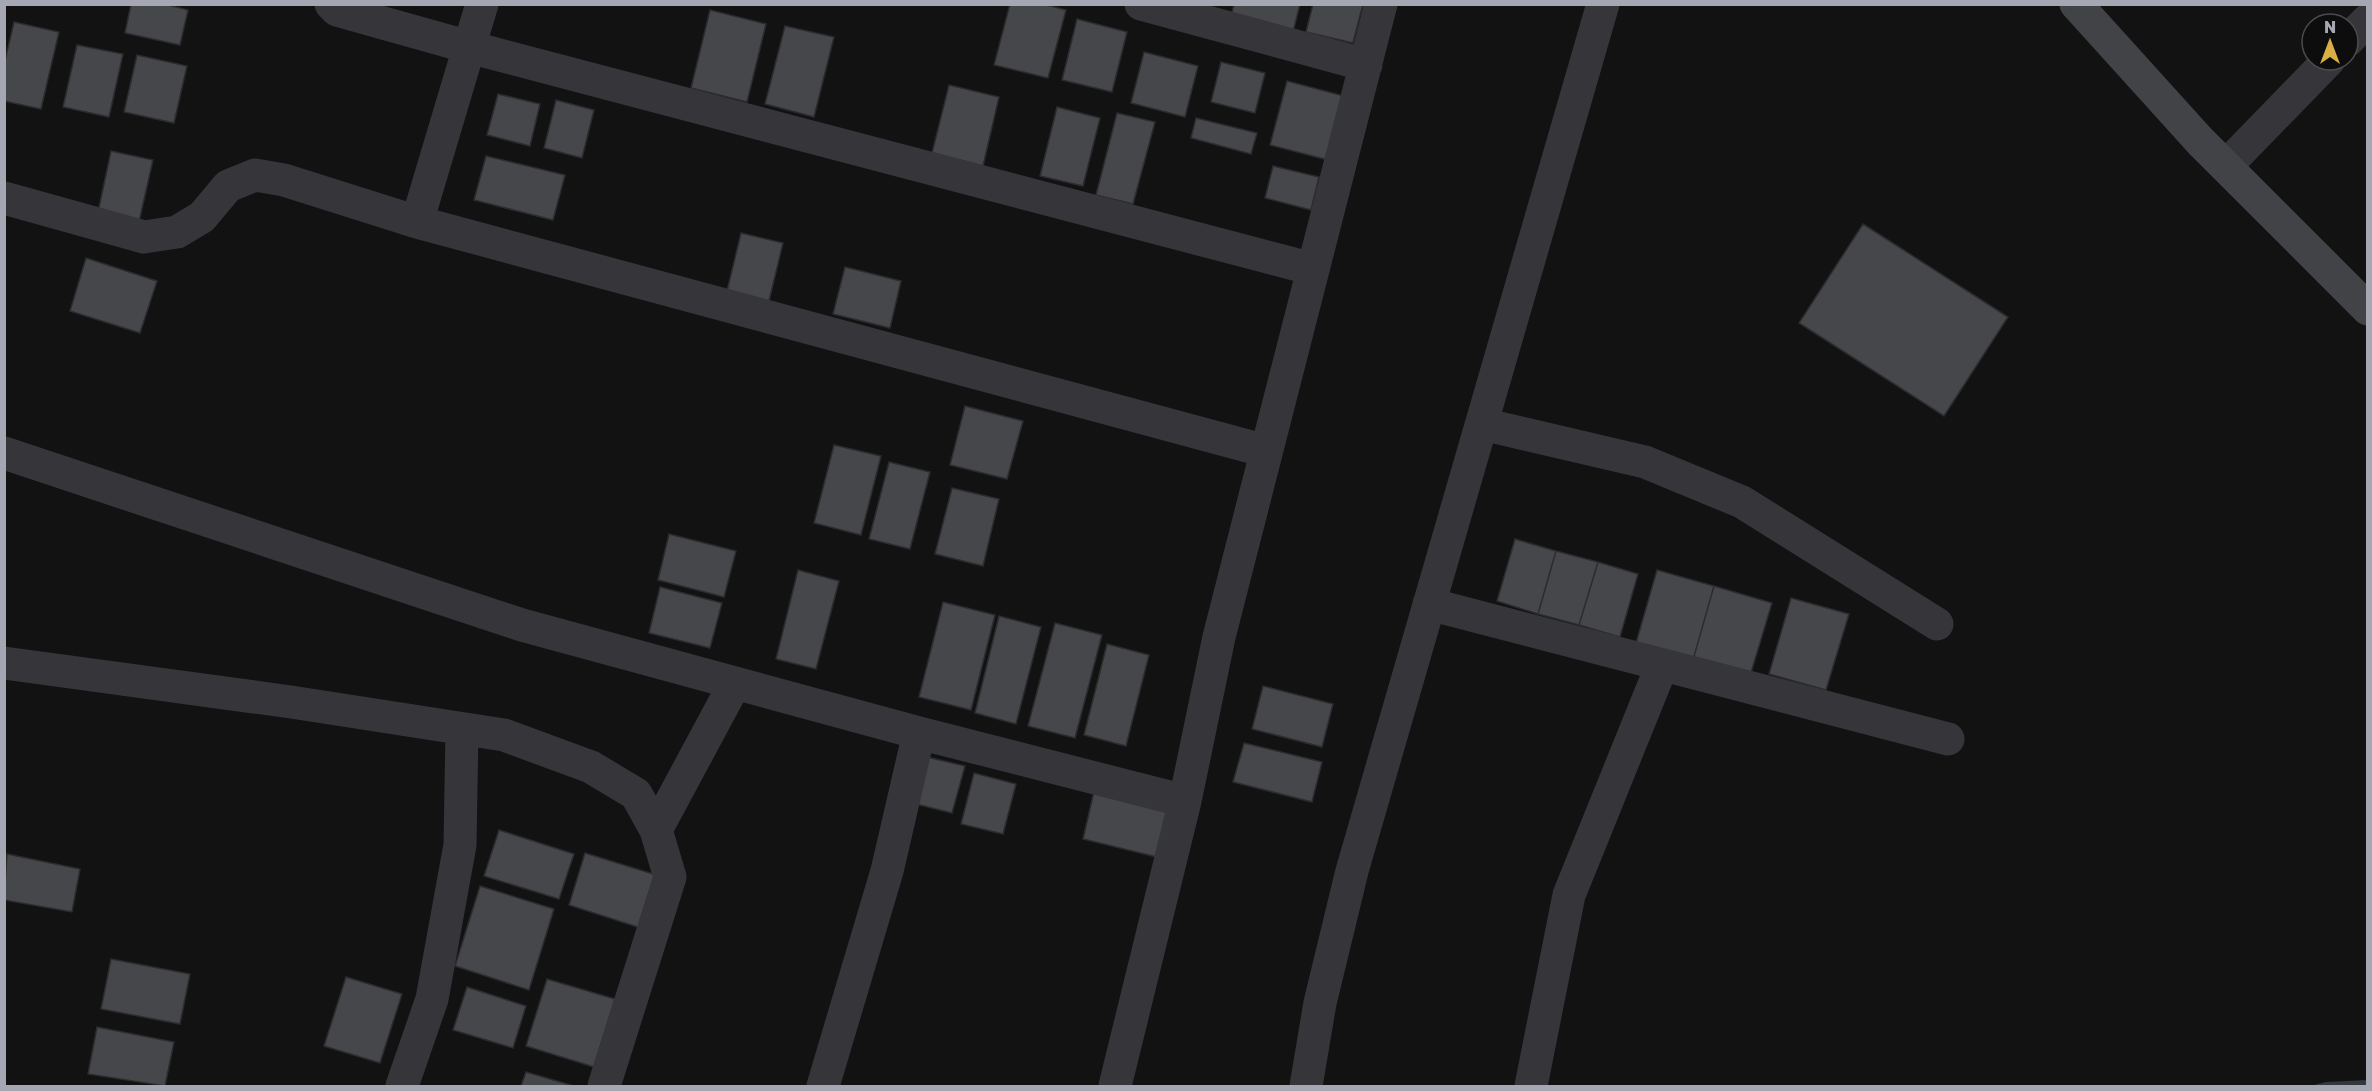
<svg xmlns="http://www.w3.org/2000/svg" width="2372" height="1091" font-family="'Golos Text',sans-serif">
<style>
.water{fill:#31383e}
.building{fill:#46474b;stroke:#2c2c2f;stroke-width:1.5}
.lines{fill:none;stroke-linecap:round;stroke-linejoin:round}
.minor{stroke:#36363a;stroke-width:33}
.secondary{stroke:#424347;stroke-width:33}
</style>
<rect width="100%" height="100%" fill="#121213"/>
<path class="water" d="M2367,1080V1086H2310L2326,1082Z"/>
<path class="building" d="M131,4H164L188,10L180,45L125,33Z
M1010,4H1043L1066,10L1048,78L994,65Z
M1234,4H1300L1293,32L1231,17Z
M1313,4H1363L1353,43L1306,32Z
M710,10L766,24L747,102L691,88Z
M1077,19L1127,32L1112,92L1062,80Z
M14,22L59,32L41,109L4,101V65Z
M785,26L834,37L814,117L765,104Z
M77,45L123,54L109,117L63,107Z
M1144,52L1198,66L1185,117L1131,103Z
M137,55L187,66L174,123L124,112Z
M1221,62L1265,73L1255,113L1211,102Z
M1287,81L1344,96L1328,160L1270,145Z
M949,85L999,97L983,166L932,153Z
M498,94L540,104L530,146L487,135Z
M556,100L594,110L582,158L544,148Z
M1057,107L1100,118L1083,186L1040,176Z
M1117,113L1155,122L1133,204L1096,195Z
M1196,118L1257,133L1251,154L1191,138Z
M111,151L153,160L139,222L98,212Z
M486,156L565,175L553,220L474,200Z
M1273,166L1319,177L1311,210L1265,198Z
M1863,224L2008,317L1944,416L1799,323Z
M741,233L783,243L769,301L727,291Z
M86,258L157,281L140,333L70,311Z
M845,267L901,281L890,328L833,314Z
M965,406L1023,421L1007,479L950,465Z
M834,445L881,456L861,535L814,523Z
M889,462L930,472L910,549L869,539Z
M952,488L999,499L983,566L935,554Z
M669,534L736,551L724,597L658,580Z
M1515,539L1556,551L1538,614L1497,601Z
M1556,551L1598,562L1579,625L1538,614Z
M1598,562L1638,574L1620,637L1579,625Z
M798,570L839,581L816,669L776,659Z
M1657,570L1714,586L1693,660L1636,643Z
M1714,586L1772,603L1750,676L1693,660Z
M660,587L722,603L710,648L649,633Z
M1791,598L1849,614L1826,690L1769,674Z
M943,602L995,615L971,710L919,697Z
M999,616L1041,627L1016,724L975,713Z
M1055,623L1102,635L1075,738L1028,726Z
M1107,644L1149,655L1126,746L1084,735Z
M1263,686L1333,704L1322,747L1252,729Z
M1244,743L1322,762L1312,802L1233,782Z
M927,757L965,766L952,813L916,804Z
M974,773L1016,784L1003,834L961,824Z
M1095,787L1174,808L1161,858L1083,839Z
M499,830L574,854L559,899L484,876Z
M585,853L663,877L647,930L569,905Z
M7,854L80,869L72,912L4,900Z
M480,886L554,909L529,990L455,966Z
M111,959L190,974L180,1024L101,1009Z
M346,977L402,994L380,1063L324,1046Z
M547,979L615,999L594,1067L526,1046Z
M467,987L526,1006L513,1048L453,1030Z
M97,1027L174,1042L165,1086L88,1074Z
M526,1072L574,1086H521Z"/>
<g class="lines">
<path class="minor" d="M331,4L337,10L469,47L1313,269
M482,4L417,222L1266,451
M1141,4L1366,65
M2348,40L2368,20
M2226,166L2329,60
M4,198L144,237L177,232L202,217L228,186L255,175L284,180L417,222
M1482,424L1645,462L1742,502L1937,624
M4,453L522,625L919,733L1185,801
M1429,604L1948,739
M4,663L291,702L504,735L591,767L636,794L656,830L670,877L604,1086
M656,830L735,683
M402,1086L432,999L460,845L462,729
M823,1086L887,871L919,733
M1115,1086L1185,801L1219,637L1381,4
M1306,1086L1320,1003L1352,871L1603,4
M1531,1086L1569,895L1662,665"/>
<path class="secondary" d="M2076,4L2200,141L2368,309"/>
</g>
<rect width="2372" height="1091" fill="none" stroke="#a5a8b2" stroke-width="12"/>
<g transform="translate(2330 42)"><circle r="28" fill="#0d0d0e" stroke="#4a4b50" stroke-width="1.5"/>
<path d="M0-4.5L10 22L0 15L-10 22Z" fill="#d9af44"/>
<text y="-9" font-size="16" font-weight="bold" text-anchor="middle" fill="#a5a8b2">N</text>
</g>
</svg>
